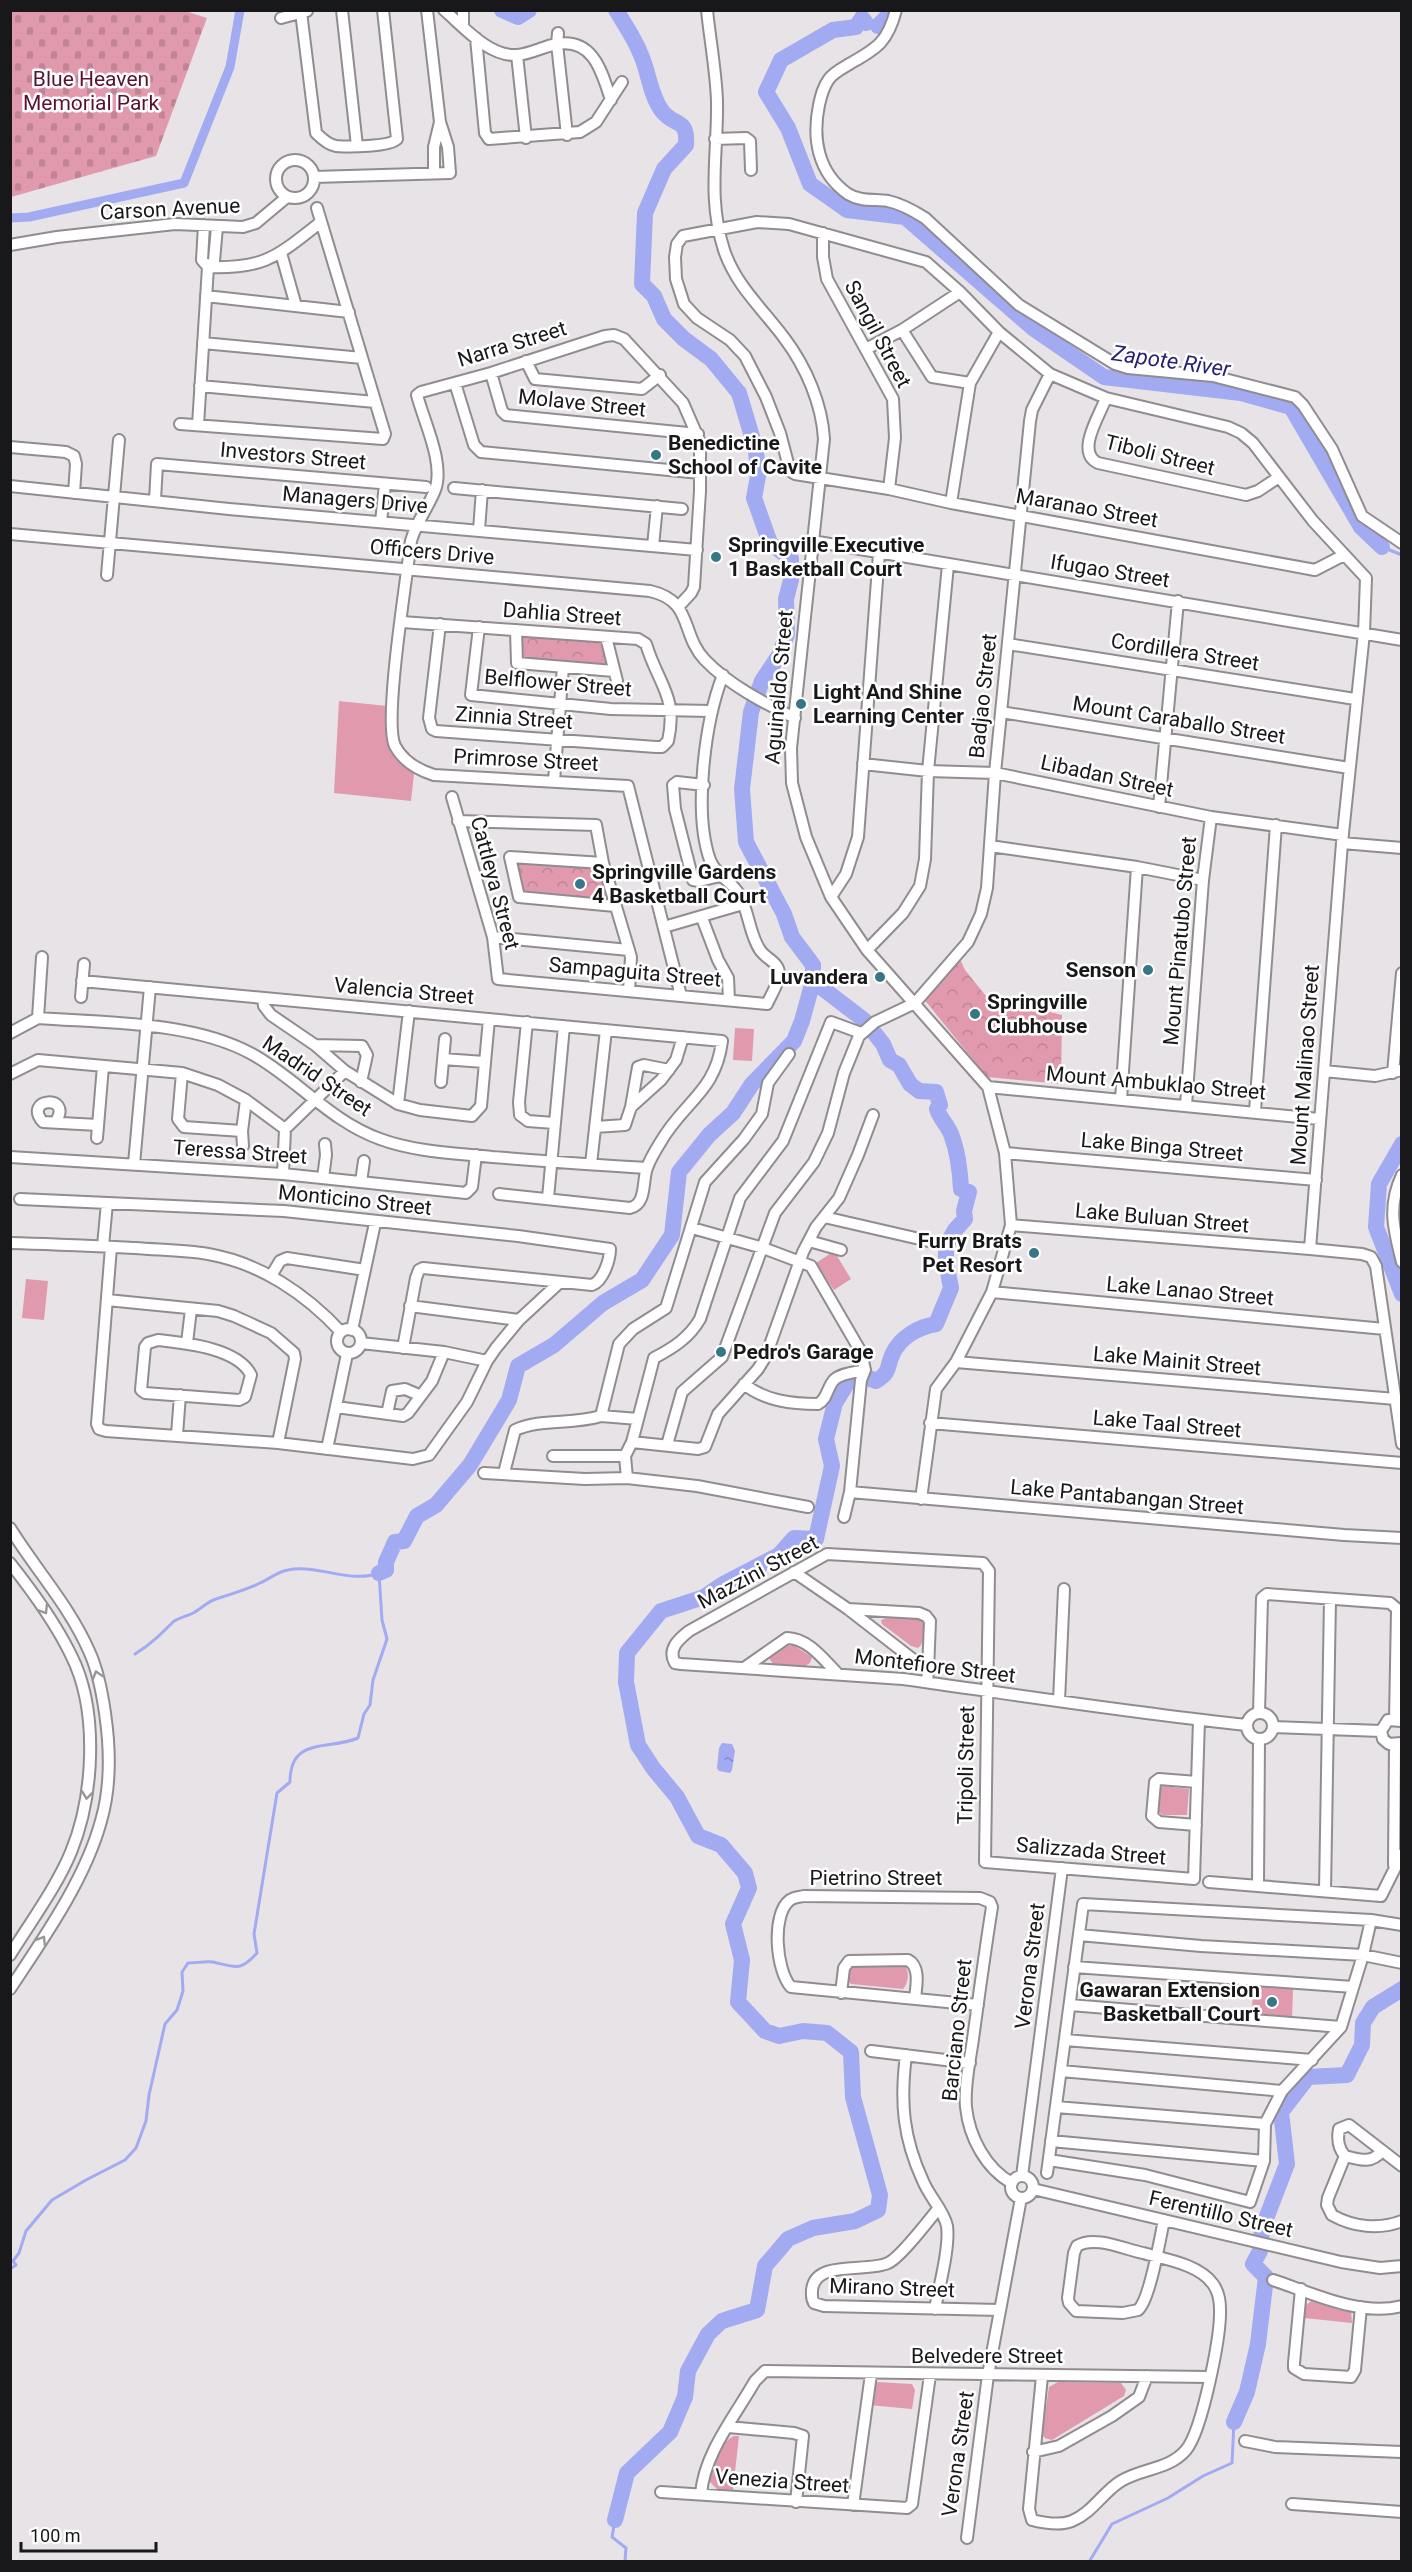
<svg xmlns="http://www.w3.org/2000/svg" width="1412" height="2572" font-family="Roboto,sans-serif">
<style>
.grass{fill:#e19aad}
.cemetery{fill:url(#cemetery-stones)}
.park{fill:url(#park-crowns)}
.water{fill:url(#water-ripples)}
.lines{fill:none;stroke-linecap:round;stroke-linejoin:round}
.stream{stroke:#a2aaf2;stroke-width:3}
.canal{stroke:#a2aaf2;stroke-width:9}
.river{stroke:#a2aaf2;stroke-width:16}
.minor-casing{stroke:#908c91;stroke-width:14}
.minor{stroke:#fff;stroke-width:10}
.oneway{stroke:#979798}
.poi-dot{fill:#347787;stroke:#fff;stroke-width:2}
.labels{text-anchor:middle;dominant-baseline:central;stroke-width:5;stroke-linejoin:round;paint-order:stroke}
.park-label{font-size:21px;fill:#5a112e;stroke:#fff}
.street-label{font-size:21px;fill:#181719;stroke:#fff}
.poi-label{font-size:21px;font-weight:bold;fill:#181719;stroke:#fff;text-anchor:start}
.water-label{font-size:22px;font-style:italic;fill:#282273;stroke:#fff}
</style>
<defs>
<pattern id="cemetery-stones" width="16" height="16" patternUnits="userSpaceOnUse" patternTransform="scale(1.5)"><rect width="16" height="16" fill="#e19aad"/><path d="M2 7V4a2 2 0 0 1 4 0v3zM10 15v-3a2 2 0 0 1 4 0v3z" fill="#c08494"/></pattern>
<pattern id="park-crowns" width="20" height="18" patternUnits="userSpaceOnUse" patternTransform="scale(1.5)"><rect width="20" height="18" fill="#e19aad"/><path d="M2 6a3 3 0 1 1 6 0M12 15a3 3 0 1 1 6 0" fill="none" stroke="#c08494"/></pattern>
<pattern id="water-ripples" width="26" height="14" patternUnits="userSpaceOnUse" patternTransform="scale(1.5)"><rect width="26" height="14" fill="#a2aaf2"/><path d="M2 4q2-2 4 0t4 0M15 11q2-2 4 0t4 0" fill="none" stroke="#8389c3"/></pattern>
</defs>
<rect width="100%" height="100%" fill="#e7e3e7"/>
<path class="grass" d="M339,701L387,706C387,737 389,753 414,774L411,801L334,793Z
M735,1028L754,1029L752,1061L733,1060Z
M834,1251L851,1279L834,1290L816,1263Z
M26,1279L48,1281L44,1320L22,1318Z
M891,1616C913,1617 935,1616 921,1645L918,1648L911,1646L882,1624L881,1620Z
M793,1645L812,1657L810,1663L805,1666L773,1664L769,1658C772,1649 784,1646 793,1645Z
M1163,1786L1189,1789L1187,1815H1163L1158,1812L1159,1790Z
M850,1965L905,1966C910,1972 908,1984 903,1989L851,1984L846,1979Z
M1254,1986L1293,1989L1292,2020L1251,2016Z
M1314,2299L1351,2310L1352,2323L1304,2318L1306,2305Z
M877,2382L912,2384L915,2390L912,2409L869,2405L875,2383Z
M1058,2382L1121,2383L1126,2390L1124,2396L1052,2440L1045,2438L1042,2434L1049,2387Z
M734,2436H739L733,2490L717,2489L708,2480C708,2466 720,2443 734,2436Z"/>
<path class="cemetery" d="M185,11L207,18L156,156L11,197V11Z"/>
<path class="park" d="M520,634L602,640L608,667L521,660Z
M514,860L601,867L611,903L522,895Z
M959,957L965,970L986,996L1062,1015L1061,1084L987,1077L923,998Z"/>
<path class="water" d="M722,1743L732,1744L735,1751L732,1770L730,1773L719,1771L717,1768L719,1748Z"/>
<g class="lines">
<path class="stream" d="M1382,547L1402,555
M10,2269L16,2265L13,2261L19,2253L26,2231L52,2200L86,2180L125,2160L136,2148L146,2121L149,2095L165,2024L177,2010L183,1991L182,1972L188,1963C196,1963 205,1961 213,1962C236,1967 240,1972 257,1953L254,1934L277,1793L290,1782C290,1736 328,1751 358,1738L364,1714L370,1705L373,1680L387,1639L382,1620L379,1573C350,1584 318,1564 288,1570C279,1571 269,1579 260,1583C246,1590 231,1594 216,1599C208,1601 201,1609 193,1613C188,1616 177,1618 173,1622C161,1634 150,1645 135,1654
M615,2520L612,2537L626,2548L625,2560L621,2562
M1089,2562L1112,2524L1168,2498L1203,2476L1232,2463L1234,2422"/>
<path class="canal" d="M10,218L29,217L184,183L230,67L240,10"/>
<path class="river" d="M502,10L518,17L529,10
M866,23L862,18L856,27L833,30L781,60L766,92L788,128L810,184L847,210L905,217L1034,329L1104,377L1241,393L1291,407L1361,527L1382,547
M878,26L888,16L889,10
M1402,1144L1379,1184L1376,1227L1402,1294
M379,1573L386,1570V1562L395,1542L404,1541L417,1516L436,1505L470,1465L509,1400L518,1366L554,1345L603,1303L642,1280L672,1235L679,1172L709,1135L733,1113L752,1084L794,1041L802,1021L813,981V965L792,937L784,914L746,842L742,789L751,712L762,681L780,654L787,634L786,599L791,580V559L770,543L754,498L758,476L756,450L739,393L711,359L684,339L664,319L654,296L642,284L645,213L664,169L686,145C688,117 674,127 662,111C650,95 649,73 641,55C635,39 625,25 616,10
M1234,2422L1247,2392L1258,2344L1266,2277L1253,2264L1260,2251L1262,2229L1287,2164L1281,2112L1308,2077L1347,2075L1362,2045L1363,2023L1373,2007L1402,1989
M615,2520L627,2473L670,2432L685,2397L688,2371L708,2334L722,2321L757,2310L765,2266L788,2239L813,2228L855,2221L878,2210L880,2195L853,2097L851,2052L827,2033L803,2031L779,2036L765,2031L738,2002L742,1960L733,1924L749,1888L745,1873L721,1845L698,1836L677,1797L653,1768L638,1745L626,1682L627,1653L661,1611L704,1597L725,1583L779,1555L794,1538L816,1539L832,1466L826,1439L835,1403L848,1382L864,1376L876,1381C892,1371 886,1367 893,1353C901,1337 918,1327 936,1324L951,1288L946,1262V1246L955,1230L965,1219L964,1211L969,1192L961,1189C960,1169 958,1152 951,1134C947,1124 940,1119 937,1109L940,1105L936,1092L919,1091L910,1084L899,1065L890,1060L883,1044L864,1020L813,981"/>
<g class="minor-casing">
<path id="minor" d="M342,10L357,146
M444,10C464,27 489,57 517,55C531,54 544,46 557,44C594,38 602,73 611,100
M707,10C710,40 716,71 717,101C718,154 707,197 724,250C736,286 763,309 785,339C806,367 822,404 824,439L791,748L792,783L806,837L831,897L867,950L988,1087L1005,1153L1011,1225L992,1292L956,1362L936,1389L921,1499
M896,10C888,41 878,48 851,63C843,68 834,72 829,79C823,87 821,96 819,105C812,139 818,173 848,194C861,202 875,199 888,201C902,204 914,211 925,218L1019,305L1115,364L1128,368L1213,376L1295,397L1303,405L1332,449L1362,516L1402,543
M301,12L316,133C321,138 329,145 336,146C348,147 390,147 397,139L383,10
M281,18L307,11
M463,27V10
M558,33L557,44L567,135
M476,38L485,133L489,139L580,132L596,122L622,82
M517,55L526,138
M715,139L746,138L750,141L751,170
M276 179a19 19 0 1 1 38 0a19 19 0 1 1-38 0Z
M434,173V147L440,122
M314,177L450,173L448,147L440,122L427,10
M204,225L202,260L208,267
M823,233V257L827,279L893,399L895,438L889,489
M10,245L57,237L175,224L243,227L256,223L287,197
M281,253L296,306
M208,267C266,269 277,256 321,222
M206,296L349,312
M902,330L932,377L970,383
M203,343L362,358
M866,349L902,330L960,292
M526,361L535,379L642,389L660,375
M491,373L502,411L506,415L698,434
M455,383L474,445L481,452L700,473
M200,386L375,402
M1106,398C1100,415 1075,452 1098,463L1246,495L1258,491L1279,477
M180,424L383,439L385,434L317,208
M198,425L208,267L214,261L217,227
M10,447L66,452L74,456L76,464L74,493
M10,486L229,509L697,550
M454,488L682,509
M155,500L157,464L426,487
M951,503L970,383L999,332
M381,522L385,484
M479,530L482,490
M10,534L650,591C694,601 680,634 705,660C729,685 764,703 795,718
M812,541L1402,640
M653,546L657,506
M1344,555L1315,570L951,503L889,489L795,474L790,471L780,433L766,397L745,356L730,340L697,318L684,304L676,279L675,257L677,244L683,236L757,222L789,224L926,262L960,292L999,332L1050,374L1106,398L1228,427L1241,433L1253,443L1313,521L1366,578L1364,633L1342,843L1310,1249L1362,1254L1371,1257L1376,1266L1402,1444
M107,575L119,440
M679,606L691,593L694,587L700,491V442L683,403L624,339L614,335L605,336L491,373L421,392L417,395C424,422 445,464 435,490C428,508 416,522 411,541C407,576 383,722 395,746C403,761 418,770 434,775L628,786L681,996
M402,622L638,639L646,644C658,684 678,696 668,741L662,747H656L436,731L432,729L429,718L440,624
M479,627L471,695L611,709L711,711
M516,630L517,663L614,671
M606,637L617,681
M1008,644L1355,699
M1001,712L1349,768
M863,764L928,771L995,773L1211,817L1343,835
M554,781L563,667
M704,785L677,782L673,785L675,809L693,880L699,881L720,876
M452,797L493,937L498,979L767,1004C771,995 779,983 779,974C779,962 766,959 760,950C749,934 749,911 739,894C731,880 716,876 710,860C693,812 705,721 723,675
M1159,807L1178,601
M458,821L596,825L603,863L631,957L629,991
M1342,843L1402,848
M990,846L1137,867L1203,880
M603,863L510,857L519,897L615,906
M831,897L846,874L858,837L879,553
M702,918L718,960L728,978L729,1000
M664,927L743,904
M493,937L629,950
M867,950L903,913L920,886L925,859L928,771L948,565
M82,981L722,1041C716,1092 683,1102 660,1143C655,1151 650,1159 647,1168C642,1181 647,1204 630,1208L499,1194
M81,997L84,964
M263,998L264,1006L271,1015L315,1045L345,1071L398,1104L420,1110L472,1116L481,1106L489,1019
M38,1018C105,1023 192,1021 252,1054C297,1079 330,1121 380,1139C415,1152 455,1153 492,1157C544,1161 595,1165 647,1168
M38,1018L42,957
M527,1022L519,1102L520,1115L528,1121L554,1123
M10,1033L38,1018
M315,1045L362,1046L367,1055L361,1082
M443,1059L484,1062
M1324,1071L1375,1076L1402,1070
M182,1073L178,1119L184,1127L242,1131
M1393,1073L1402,973
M10,1074L38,1060L182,1073L218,1085L246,1100L285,1129
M441,1082L445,1039
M988,1087L1319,1119
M1121,1100L1137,867
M398,1104L409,1011
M1186,1105L1203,880L1211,817
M631,1107L638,1067L644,1065L669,1070
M1255,1111L1276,825
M56,1121C73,1094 22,1098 43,1122L98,1125
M595,1127L625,1125L631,1107L661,1080L676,1060L683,1037
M97,1138L103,1066
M243,1146L242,1131L246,1100
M1005,1153L1316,1180
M10,1157L283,1174L466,1193L472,1187L476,1155
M134,1164L150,987
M591,1164L606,1030
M283,1174L285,1129L345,1071
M1402,1175C1387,1207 1394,1230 1402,1262
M323,1178L326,1155L325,1144
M361,1182L364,1161
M548,1198L564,1026
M20,1199L284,1211L518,1236L610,1249C610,1260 603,1281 592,1285L423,1268L419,1270L416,1278L403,1348
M824,1217L937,1243
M1011,1225L1310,1249
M692,1228L763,1248L811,1266L861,1352L865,1370L861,1380L850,1492L844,1517
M809,1241L841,1250
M10,1243C52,1244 93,1246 135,1248C159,1250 184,1250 208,1254C260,1263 306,1294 341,1332
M103,1246L107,1203
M111,1247L97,1424L99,1429L106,1431L278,1443L413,1459L429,1455L467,1402L487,1361L496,1348L519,1320L559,1283
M271,1276L280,1261L287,1258L365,1270
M992,1292L1385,1329
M107,1300L218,1311L234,1316L271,1333L294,1353L295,1359L278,1443
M410,1306L519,1320
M337 1341a12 12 0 1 1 24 0a12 12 0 1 1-24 0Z
M352,1330L375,1223
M158,1340C185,1343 238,1348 251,1375L245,1397L239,1400L145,1393L141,1390L145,1347L148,1343Z
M187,1343L191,1309
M361,1343L444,1352L487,1361
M956,1362L1396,1399
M744,1384C765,1401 792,1404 818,1404C828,1399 827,1386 835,1379C842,1373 856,1372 865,1370
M336,1407L403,1416L408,1413L432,1381L444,1352
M387,1414L392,1391L405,1389L419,1395
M601,1416L638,1419
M930,1423L1402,1463
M177,1435L180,1395
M632,1442L698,1449L705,1447L718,1414L758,1369L766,1356L803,1252L816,1227L839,1198L858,1155L873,1115
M667,1445L682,1392L722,1357L775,1213L814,1162L828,1133L844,1073L859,1036L875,1022L915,1003L968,942L981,914L987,888L995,773L1030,421L1032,410L1050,374
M327,1449L347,1354
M553,1456H625
M484,1473L585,1479L627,1478L697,1486L808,1507
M504,1473L515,1430C541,1418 572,1425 601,1416L619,1344L633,1329L666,1308L705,1182L744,1139L762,1114L768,1083L789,1054
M627,1478L625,1456L632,1442L654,1358C673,1348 689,1338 700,1319L740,1198L783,1141L831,1022L861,1033
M850,1492L1344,1535L1402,1538
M10,1528C36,1570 70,1607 89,1651C98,1670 102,1692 105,1713C110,1747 111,1787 101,1821C85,1880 43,1939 10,1989
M10,1563C33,1592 55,1622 71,1655C99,1710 94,1796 71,1852C57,1886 30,1923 10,1955
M794,1572L848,1609L928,1671L927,1682
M848,1609L919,1613L926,1616L930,1621L928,1671
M744,1668L787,1638C808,1638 824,1660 838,1674
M1059,1701L1064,1589
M1247 1726a13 13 0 1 1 26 0a13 13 0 1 1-26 0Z
M1259,1713L1262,1598L1267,1594L1390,1603L1402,1613
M1395,1719L1397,1611
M1199,1720L1194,1879L985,1862L989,1571L983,1563L827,1554L689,1631C679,1639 667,1649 675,1663L681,1664L903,1679C1018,1695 1132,1713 1247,1725
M1401,1721L1388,1720L1381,1731L1383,1739L1389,1744L1401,1743
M1273,1727L1381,1731
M1196,1825L1159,1822L1152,1816L1155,1782L1159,1779L1197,1782
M1394,1865L1395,1745
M1209,1882L1381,1896L1402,1854
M1258,1885L1259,1740
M1325,1891L1330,1599
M1079,1935L1201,1946L1363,1955L1402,1963
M1074,1967L1353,1987
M841,1993L844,1968L849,1961L908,1960C921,1967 916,1987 915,1999
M978,2005L791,1987C776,1971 771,1914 790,1900C794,1897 799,1897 804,1896L980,1898L990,1902L992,1907C985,1951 979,1995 973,2039C970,2061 964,2085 966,2107C969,2137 986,2169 1012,2183
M1070,2005L1341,2027
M1065,2040L1312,2060
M871,2051L970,2063
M906,2055C900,2102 903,2138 923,2181C929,2196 944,2211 947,2226C950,2247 939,2287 935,2309
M1061,2071L1282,2091
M1056,2107L1265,2124
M1051,2141L1264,2161
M1345,2156L1328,2198L1327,2205L1332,2215C1353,2227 1379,2230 1402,2221
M1345,2156C1338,2148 1337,2140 1339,2129L1349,2125L1402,2166
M1345,2156C1361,2160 1371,2164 1382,2151
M1049,2160L1145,2175L1250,2202L1264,2161L1265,2124L1282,2091L1341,2027L1363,1955L1371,1920
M1047,2173L1083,1904L1371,1920L1402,1925
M1022,2176L1062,1868
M1011 2187a11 11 0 1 1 22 0a11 11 0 1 1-22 0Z
M1033,2189L1341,2262L1380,2268L1402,2266
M938,2209C928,2221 900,2258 888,2263C867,2273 815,2259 812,2290C812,2296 811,2298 814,2303L824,2306L1000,2310
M1273,2280C1312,2293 1360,2317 1402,2306
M1301,2289L1294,2363V2368L1304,2374L1351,2377L1355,2370L1361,2307
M1042,2376L1029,2509L1032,2520C1044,2523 1060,2526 1072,2521C1092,2513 1103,2492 1121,2481C1142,2468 1169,2470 1186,2450C1202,2431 1221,2336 1220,2309C1220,2301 1218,2291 1213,2284C1199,2264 1164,2259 1143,2253C1124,2249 1094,2235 1077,2246L1074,2253L1068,2298L1069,2303L1076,2311L1123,2313L1138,2310C1150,2300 1160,2238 1164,2220
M728,2427L794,2433L803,2436L796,2502
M1245,2441L1275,2447L1402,2452
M1033,2452L1059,2446L1112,2416L1139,2397L1147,2376
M661,2492L907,2508L912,2504L930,2375
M701,2494C704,2454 735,2416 755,2381L765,2371L1208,2377
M1292,2504L1402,2512
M853,2505L871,2374
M967,2538L988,2375L1021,2198"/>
</g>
<use href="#minor" class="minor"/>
</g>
<defs><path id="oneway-chevron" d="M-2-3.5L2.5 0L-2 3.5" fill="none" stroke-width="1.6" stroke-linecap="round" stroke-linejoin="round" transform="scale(1.5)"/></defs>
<g class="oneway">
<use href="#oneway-chevron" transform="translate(44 1610) rotate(58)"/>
<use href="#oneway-chevron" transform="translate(97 1675) rotate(-107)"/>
<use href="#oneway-chevron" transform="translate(87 1795) rotate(97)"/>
<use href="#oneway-chevron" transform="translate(42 1940) rotate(-58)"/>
</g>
<g class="poi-dot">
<circle cx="656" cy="455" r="6"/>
<circle cx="716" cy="557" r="6"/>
<circle cx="801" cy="704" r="6"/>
<circle cx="580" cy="884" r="6"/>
<circle cx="1148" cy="970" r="6"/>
<circle cx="880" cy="977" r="6"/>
<circle cx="975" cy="1014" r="6"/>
<circle cx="1034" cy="1253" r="6"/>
<circle cx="721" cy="1352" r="6"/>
<circle cx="1272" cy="2002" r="6"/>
</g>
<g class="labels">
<g class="park-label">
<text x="91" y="79">Blue Heaven<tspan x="91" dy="24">Memorial Park</tspan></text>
</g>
<g class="street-label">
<text transform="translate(170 209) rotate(-3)">Carson Avenue</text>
<text transform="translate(878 334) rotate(62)">Sangil Street</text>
<text transform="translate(512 344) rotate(-17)">Narra Street</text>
<text transform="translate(582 403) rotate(6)">Molave Street</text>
<text transform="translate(1160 455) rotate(14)">Tiboli Street</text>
<text transform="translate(293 456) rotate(5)">Investors Street</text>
<text transform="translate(355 500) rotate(5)">Managers Drive</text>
<text transform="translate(1087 508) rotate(10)">Maranao Street</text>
<text transform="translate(432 552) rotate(5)">Officers Drive</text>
<text transform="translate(1110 571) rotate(9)">Ifugao Street</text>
<text transform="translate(562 614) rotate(4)">Dahlia Street</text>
<text transform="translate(1185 652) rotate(9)">Cordillera Street</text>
<text transform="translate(558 683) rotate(5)">Belflower Street</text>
<text transform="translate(779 687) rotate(-85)">Aguinaldo Street</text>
<text transform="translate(983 696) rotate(-84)">Badjao Street</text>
<text transform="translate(514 718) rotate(4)">Zinnia Street</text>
<text transform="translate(1179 720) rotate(9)">Mount Caraballo Street</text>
<text transform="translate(526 760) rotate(3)">Primrose Street</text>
<text transform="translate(1107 776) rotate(12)">Libadan Street</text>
<text transform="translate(495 883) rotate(75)">Cattleya Street</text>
<text transform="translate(1180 941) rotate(-85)">Mount Pinatubo Street</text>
<text transform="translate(635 972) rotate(5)">Sampaguita Street</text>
<text transform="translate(404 991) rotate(5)">Valencia Street</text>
<text transform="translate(1305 1065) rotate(-86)">Mount Malinao Street</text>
<text transform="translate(317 1076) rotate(34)">Madrid Street</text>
<text transform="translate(1156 1083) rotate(5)">Mount Ambuklao Street</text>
<text transform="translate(1162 1147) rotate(5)">Lake Binga Street</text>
<text transform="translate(240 1152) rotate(4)">Teressa Street</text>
<text transform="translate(355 1200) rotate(6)">Monticino Street</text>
<text transform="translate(1162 1218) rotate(5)">Lake Buluan Street</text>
<text transform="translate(1190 1291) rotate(5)">Lake Lanao Street</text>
<text transform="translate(1177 1361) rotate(5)">Lake Mainit Street</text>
<text transform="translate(1167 1424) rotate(5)">Lake Taal Street</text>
<text transform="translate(1127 1497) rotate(5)">Lake Pantabangan Street</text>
<text transform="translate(758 1572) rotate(-28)">Mazzini Street</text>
<text transform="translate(935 1666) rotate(7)">Montefiore Street</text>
<text transform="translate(966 1765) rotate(-89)">Tripoli Street</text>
<text transform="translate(1091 1851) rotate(5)">Salizzada Street</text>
<text x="876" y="1878">Pietrino Street</text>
<text transform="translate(1030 1966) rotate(-83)">Verona Street</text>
<text transform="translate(957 2030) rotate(-84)">Barciano Street</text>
<text transform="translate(1221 2214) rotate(13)">Ferentillo Street</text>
<text transform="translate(892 2288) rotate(2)">Mirano Street</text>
<text x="987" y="2356">Belvedere Street</text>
<text transform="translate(958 2454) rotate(-82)">Verona Street</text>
<text transform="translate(782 2481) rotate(4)">Venezia Street</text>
</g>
<g class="poi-label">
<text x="668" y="443">Benedictine<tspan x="668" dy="24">School of Cavite</tspan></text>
<text x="728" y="545">Springville Executive<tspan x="728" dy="24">1 Basketball Court</tspan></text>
<text x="813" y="692">Light And Shine<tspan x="813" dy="24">Learning Center</tspan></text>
<text x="592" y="872">Springville Gardens<tspan x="592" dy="24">4 Basketball Court</tspan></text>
<text x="1136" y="970" text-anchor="end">Senson</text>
<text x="868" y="977" text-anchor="end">Luvandera</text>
<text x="987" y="1002">Springville<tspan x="987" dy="24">Clubhouse</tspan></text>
<text x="1022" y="1241" text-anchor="end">Furry Brats<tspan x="1022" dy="24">Pet Resort</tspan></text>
<text x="733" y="1352">Pedro's Garage</text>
<text x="1260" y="1990" text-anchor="end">Gawaran Extension<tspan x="1260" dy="24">Basketball Court</tspan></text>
</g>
<g class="water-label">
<text transform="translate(1171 361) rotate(8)">Zapote River</text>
</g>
</g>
<rect width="1412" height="2572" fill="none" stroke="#181719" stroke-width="24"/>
<path d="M21 2542v9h135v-9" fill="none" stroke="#181719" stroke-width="3"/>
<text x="30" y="2542" font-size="18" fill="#181719" stroke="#ffffff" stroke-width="4.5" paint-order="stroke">100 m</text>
</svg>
